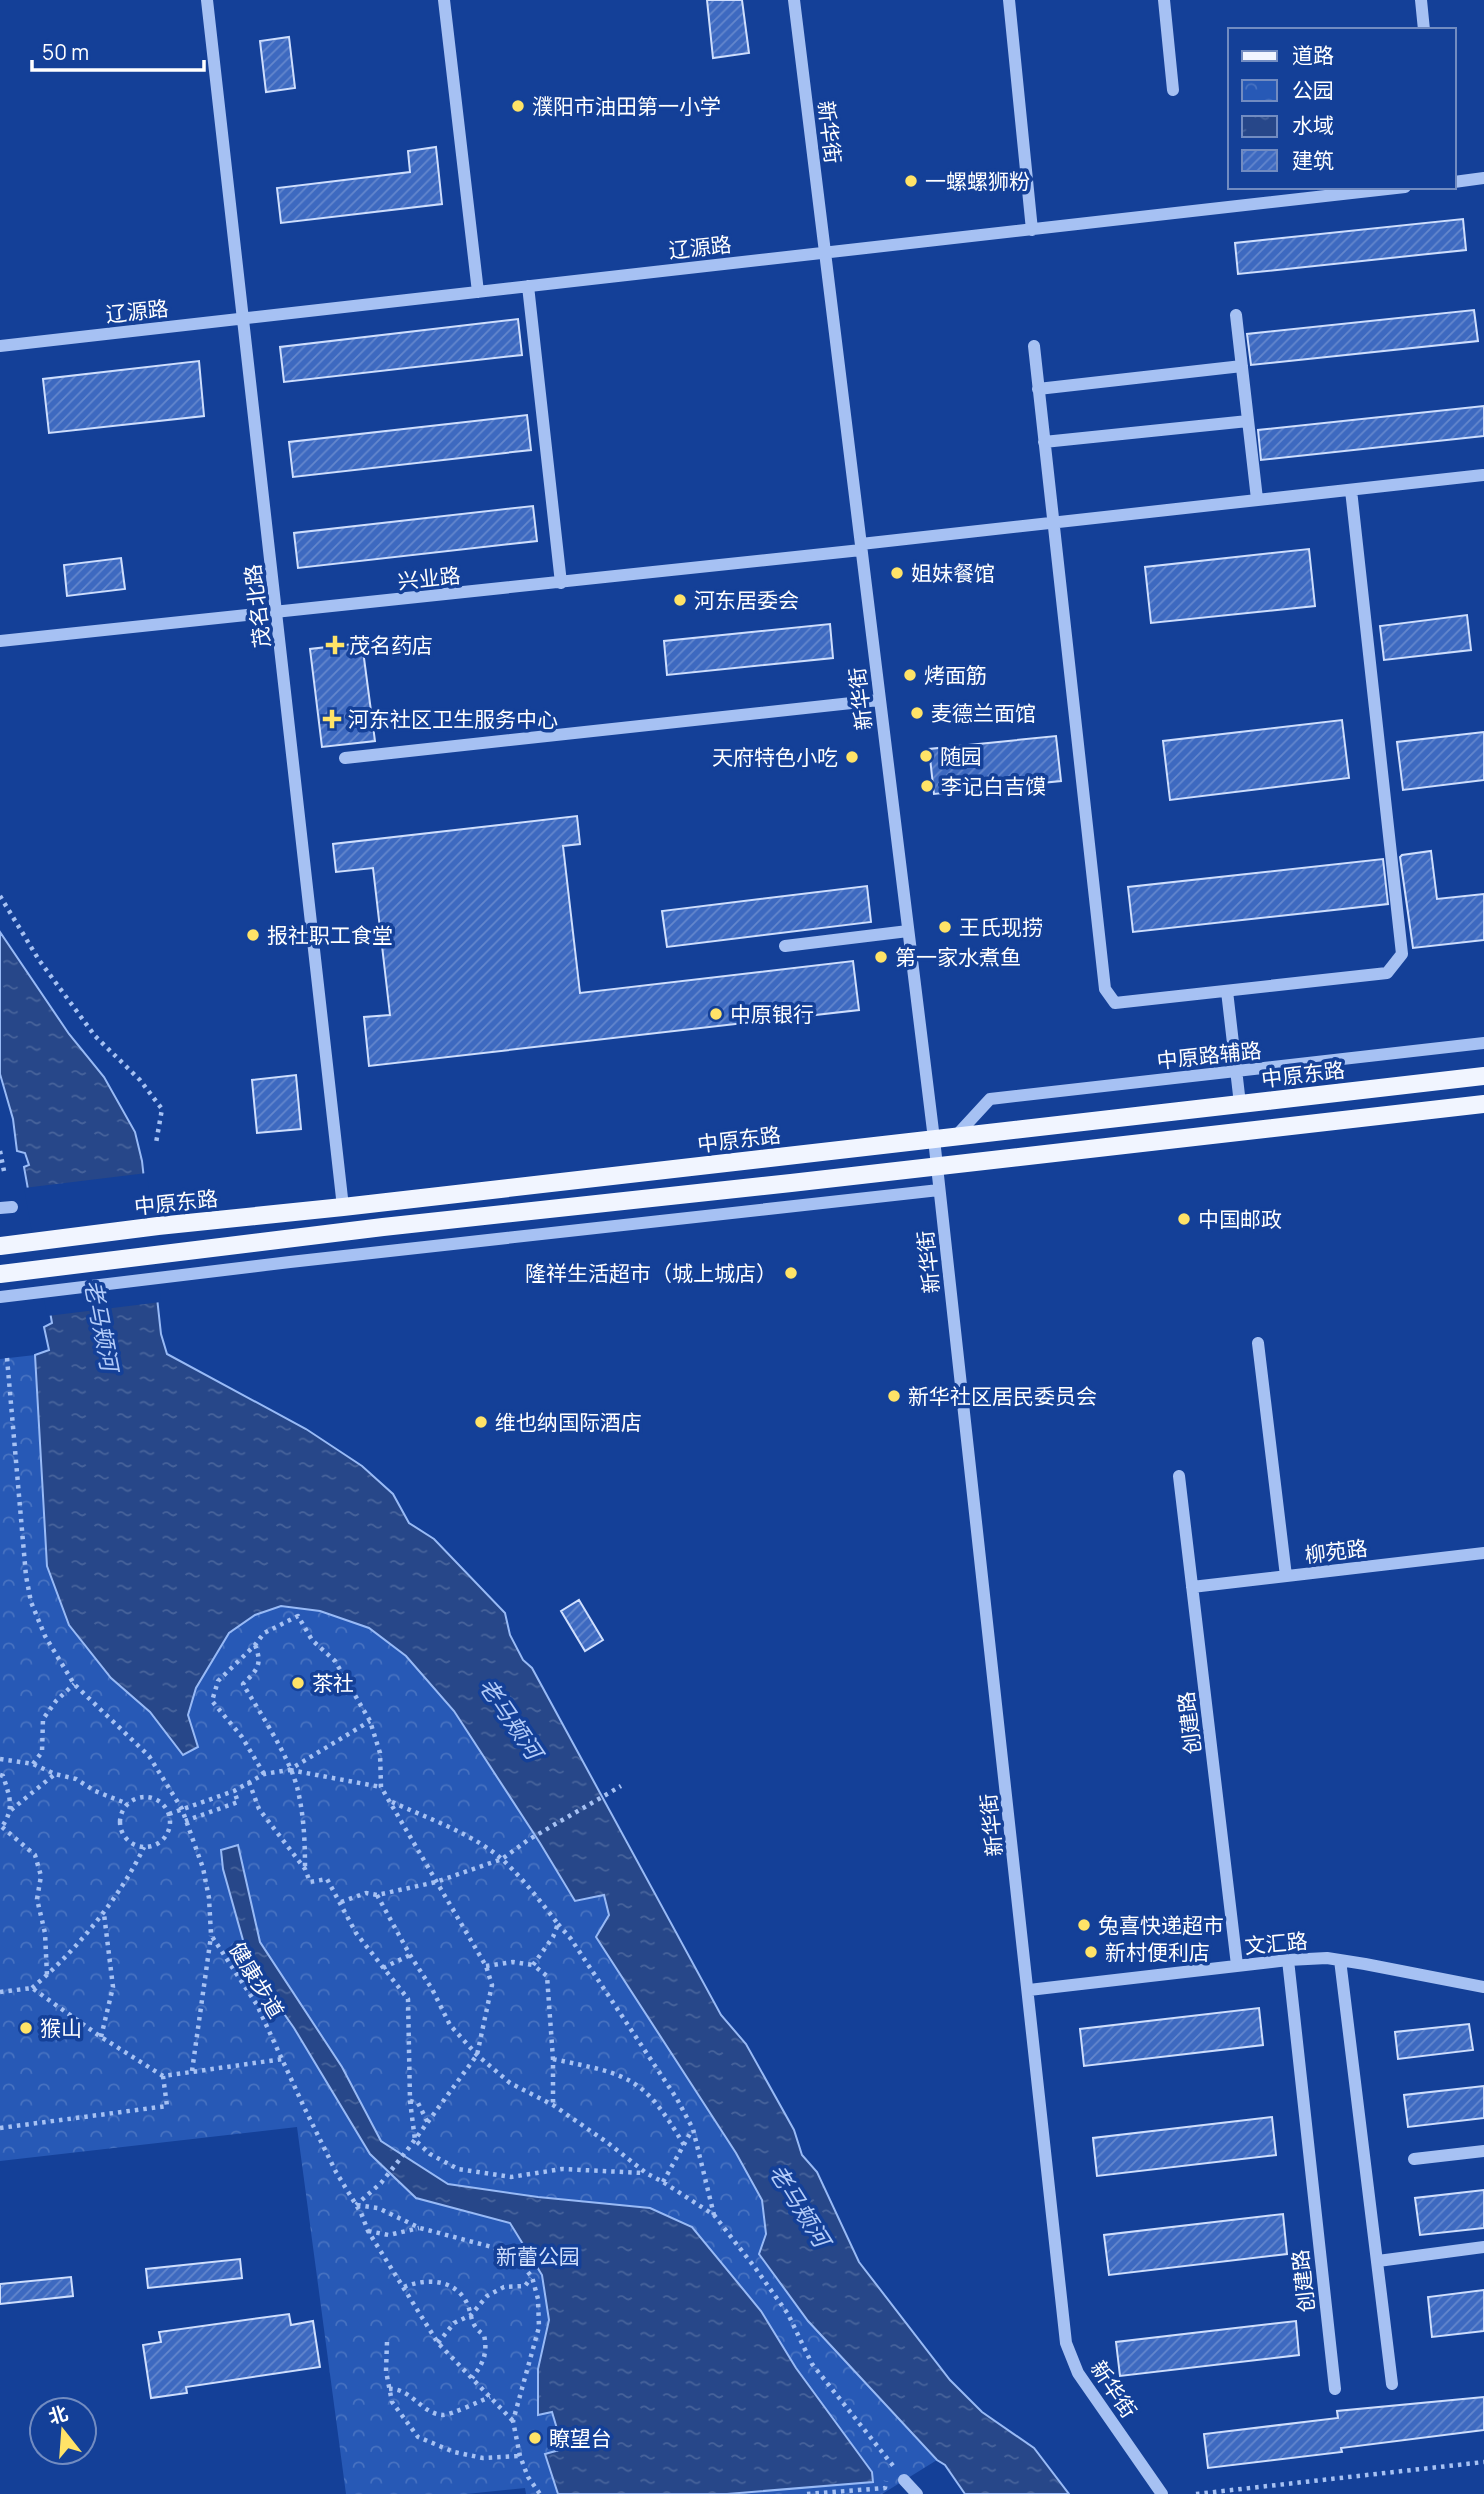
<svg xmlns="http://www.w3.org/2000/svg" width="1484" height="2494" font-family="Manrope,'Noto Sans SC',sans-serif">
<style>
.park{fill:url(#park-crowns)}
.water{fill:url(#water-ripples);stroke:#98baf6;stroke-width:2}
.pier{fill:#144098}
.building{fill:url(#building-hatch);stroke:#cedefd;stroke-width:2}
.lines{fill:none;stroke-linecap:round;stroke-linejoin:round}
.path{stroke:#a6c1f3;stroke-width:4.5;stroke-dasharray:3.5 5;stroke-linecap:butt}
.minor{stroke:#a6c1f3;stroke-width:12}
.major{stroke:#f1f5ff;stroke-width:18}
.poi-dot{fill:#ffe367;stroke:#144098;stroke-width:2.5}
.labels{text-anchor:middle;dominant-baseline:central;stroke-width:7;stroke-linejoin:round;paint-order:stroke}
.poi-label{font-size:21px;fill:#fff;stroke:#144098;text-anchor:start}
.street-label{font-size:21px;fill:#fff;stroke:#144098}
.park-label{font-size:21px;fill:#cedefd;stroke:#144098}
.water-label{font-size:23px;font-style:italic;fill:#b2cbf9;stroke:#144098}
</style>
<defs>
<pattern id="park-crowns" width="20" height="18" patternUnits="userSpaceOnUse" patternTransform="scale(1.75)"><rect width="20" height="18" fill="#2759b6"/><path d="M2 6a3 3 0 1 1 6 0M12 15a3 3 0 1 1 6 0" fill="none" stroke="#4772c1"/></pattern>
<pattern id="water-ripples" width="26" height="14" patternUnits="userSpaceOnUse" patternTransform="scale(1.75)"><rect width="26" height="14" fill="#274789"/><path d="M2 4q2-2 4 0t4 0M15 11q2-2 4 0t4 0" fill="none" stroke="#47639b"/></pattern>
<pattern id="building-hatch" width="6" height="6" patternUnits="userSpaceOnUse" patternTransform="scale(1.75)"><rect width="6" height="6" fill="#3d69c0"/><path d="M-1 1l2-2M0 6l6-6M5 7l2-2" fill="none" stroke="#6487cd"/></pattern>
</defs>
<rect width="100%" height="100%" fill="#144098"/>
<path class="park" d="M35,1355L43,1510L69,1625L111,1678L150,1712L183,1755L198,1747L188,1715L196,1688L229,1633L255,1615L281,1606L320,1611L369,1628L406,1656L454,1711L540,1843L575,1901L604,1894L609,1915L762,2200L766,2234L759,2255L808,2321L937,2460L882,2494H526L525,2488L466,2494H346L297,2127L0,2161V1359Z"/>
<path class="water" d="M0,932L69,1034L104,1077L135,1132L142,1161L161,1334L167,1354L306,1429L362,1466L393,1494L409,1523L434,1539L505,1613L510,1635L523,1660L532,1668L721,2015L746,2044L794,2130L802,2155L817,2172L859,2262L950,2380L982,2412L1034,2448L1069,2494H965L945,2465L937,2460L808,2321L759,2254L766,2234L762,2200L736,2153L596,1937L609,1915L604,1895L575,1901L540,1843L454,1711L406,1656L369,1628L320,1611L281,1606L255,1615L229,1633L196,1688L188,1715L198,1747L183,1755L150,1712L111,1678L69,1625L47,1566L35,1355L49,1350L44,1327L52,1323L24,1167L29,1165L25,1153L17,1151L13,1119L0,1074Z
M238,1845L260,1942L342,2067L381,2141L448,2184L538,2197L650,2208L692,2227L761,2311L796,2368L872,2472L873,2482L727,2494H558L545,2454L563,2449L552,2412L538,2415V2369L549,2320L542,2275L510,2223L416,2198L370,2154L294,2028L250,1965L223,1869L221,1850Z"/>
<path class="pier" d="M147,1173L161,1302L47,1316L24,1188Z"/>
<path class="building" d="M707,0H742L749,53L713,58Z
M289,37L295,88L266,92L260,41Z
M436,147L442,204L281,223L277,188L410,172L408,151Z
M1463,219L1466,250L1238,274L1235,243Z
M1474,310L1478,341L1251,365L1247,334Z
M518,319L522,355L284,382L280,347Z
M199,361L204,416L49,433L43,379Z
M1484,406V436L1261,460L1258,430Z
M527,415L531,450L293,477L289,442Z
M533,506L537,541L298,568L294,533Z
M1309,549L1315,606L1151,623L1145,567Z
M121,558L125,589L67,596L64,565Z
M1467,615L1471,650L1384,660L1380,626Z
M830,624L833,658L667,675L664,641Z
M362,643L375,741L322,747L310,649Z
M1342,720L1349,778L1170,800L1163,741Z
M1484,732V780L1403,790L1397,742Z
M1056,736L1061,781L934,794L929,749Z
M577,816L580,844L563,846L580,993L853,961L859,1010L369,1066L364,1017L390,1015L373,868L336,872L333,844Z
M1431,851L1437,899L1484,894V940L1413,948L1400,857L1402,855Z
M1383,859L1388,904L1133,932L1128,887Z
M867,886L871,922L667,947L662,911Z
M296,1075L301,1129L257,1133L252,1080Z
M579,1600L603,1640L585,1651L561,1611Z
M1259,2008L1263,2045L1084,2066L1080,2029Z
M1469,2024L1473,2050L1398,2059L1395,2032Z
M1484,2086V2118L1408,2127L1404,2095Z
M1272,2117L1276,2155L1097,2176L1093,2138Z
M1484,2190V2228L1420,2235L1415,2198Z
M1283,2214L1287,2254L1109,2275L1104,2235Z
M240,2259L242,2278L148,2288L146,2269Z
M71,2277L73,2296L0,2304V2284Z
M1484,2290V2331L1432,2337L1428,2297Z
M289,2314L291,2325L313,2321L320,2367L186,2387L187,2393L151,2398L143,2345L161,2342L159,2332Z
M1296,2321L1299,2355L1120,2376L1116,2342Z
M1484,2397V2430L1341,2448L1342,2452L1208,2468L1204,2434L1338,2418L1337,2411Z"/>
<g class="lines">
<path class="path" d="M0,896L39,960L95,1036L140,1080L162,1109L156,1143
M0,1151L4,1171
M7,1358L26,1576L31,1602L45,1636L74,1684L149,1756L182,1809L203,1868L209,1898L211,1935L257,2005L304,2107L336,2172L361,2213L368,2231L438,2343L513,2421
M255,1645C263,1665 257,1670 243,1684C260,1713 291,1759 298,1791C304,1817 305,1842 305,1868
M0,1759L33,1764L55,1774L76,1779L95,1791L128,1804
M33,1764L42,1752L43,1719L56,1701L74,1684
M290,1770L381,1787
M264,1774L242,1737L212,1701L218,1681L255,1645L264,1633L298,1616L312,1640L335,1661L370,1721L380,1753L381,1787L486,1966L492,1985L477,2055L408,2149L381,2183L356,2205
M0,1775L3,1776C10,1797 15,1809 1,1828
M249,1782L259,1809L305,1869L310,1882L327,1879L356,1933L408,1999L410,2101L415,2140L430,2154L458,2169L511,2177L562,2169L644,2173
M120 1822a25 25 0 1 1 50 0a25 25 0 1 1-50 0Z
M392,1802C427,1818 476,1835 504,1861C524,1880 541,1902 558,1924L553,1937L533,1965L547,1976L553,2059V2105
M11,1810L55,1774
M169,1814L234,1791L264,1774L289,1770L370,1721
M185,1821L238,1802L234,1791
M2,1827L35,1855L41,1876L37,1899L45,1933L47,1975
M377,1895L410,1955L432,1989L450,2025L477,2055L510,2083L553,2105L608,2143L646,2173L663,2182L714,2215L756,2269L788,2314L812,2364L894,2467
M341,1902L366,1893L377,1895L436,1882L502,1859L528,1840L621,1786
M558,1924L571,1939L677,2099L693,2129L714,2215
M486,1966L513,1962L533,1965
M383,1968L410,1955
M32,1988C75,1952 120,1898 144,1847
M0,1992L32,1988L101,2037L163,2076L283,2059
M101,2037L113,1987L104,1914
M553,2059C630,2075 643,2076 684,2145
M192,2071L211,1936
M410,2101L418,2103L428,2123
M0,2128L167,2106L163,2076
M663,2182L692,2130
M357,2205L378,2208L420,2228L492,2247L517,2259L532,2277L538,2299L539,2327L513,2421L520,2456L528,2477L540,2494
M368,2231L389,2235L419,2228
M404,2287C423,2279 450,2278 464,2298C474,2313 467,2323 484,2335C488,2353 483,2364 472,2378
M387,2342L386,2371L392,2402L418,2437L454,2452L483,2458L520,2456
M438,2343L454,2323L471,2315L487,2296L504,2287L525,2286L531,2278
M389,2389C412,2388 421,2414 443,2415C451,2415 480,2401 490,2397
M807,2494L885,2488L886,2481
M1196,2494L1484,2462"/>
<path class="minor" d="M207,0L343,1207
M444,0L478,292
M794,0L934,1139L1066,2343L1078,2373L1162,2494
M1009,0L1032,230
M1164,0L1173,90
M1421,0L1424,30
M1454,182L1484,178
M528,286L561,583
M1236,315L1257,499
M0,346L1405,187
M1034,346L1105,989L1115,1003L1387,973L1402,954L1351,490
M1038,389L1242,366
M1044,442L1248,421
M861,544L1483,475
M0,641L861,550
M345,758L879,700
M785,946L908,931
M1227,991L1240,1104
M955,1137L990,1099L1484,1043
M0,1208L12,1207
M0,1297L290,1262L939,1190
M1258,1343L1286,1576
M1179,1476L1237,1965
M1192,1587L1484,1553
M1288,1960L1335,2389
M1340,1960L1392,2384
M1029,1990L1288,1960L1327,1958L1365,1964L1484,1987
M1414,2159L1484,2151
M1378,2261L1484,2247
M904,2480L917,2494"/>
<path class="major" d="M0,1246L158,1226L343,1207L1484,1076
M0,1274L383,1227L791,1183L1484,1104"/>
</g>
<g class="poi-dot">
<circle cx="518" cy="106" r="7"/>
<circle cx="911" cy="181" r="7"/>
<circle cx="897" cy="573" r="7"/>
<circle cx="680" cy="600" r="7"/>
<path d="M331.5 634.5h7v7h7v7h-7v7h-7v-7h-7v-7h7z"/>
<circle cx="910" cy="675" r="7"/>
<circle cx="917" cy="713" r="7"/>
<path d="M328.5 708.5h7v7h7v7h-7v7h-7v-7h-7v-7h7z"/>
<circle cx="926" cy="756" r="7"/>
<circle cx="852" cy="757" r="7"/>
<circle cx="927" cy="786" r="7"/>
<circle cx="945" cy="927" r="7"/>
<circle cx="253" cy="935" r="7"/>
<circle cx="881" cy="957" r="7"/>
<circle cx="716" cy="1014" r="7"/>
<circle cx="1184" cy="1219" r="7"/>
<circle cx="791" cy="1273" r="7"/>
<circle cx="894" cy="1396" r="7"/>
<circle cx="481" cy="1422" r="7"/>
<circle cx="298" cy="1683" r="7"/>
<circle cx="1084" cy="1925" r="7"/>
<circle cx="1091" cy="1952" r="7"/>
<circle cx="26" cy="2028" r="7"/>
<circle cx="535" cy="2438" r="7"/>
</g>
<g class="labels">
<g class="poi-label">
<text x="532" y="106">濮阳市油田第一小学</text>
<text x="925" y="181">一螺螺狮粉</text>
<text x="911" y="573">姐妹餐馆</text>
<text x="694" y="600">河东居委会</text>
<text x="349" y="645">茂名药店</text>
<text x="924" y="675">烤面筋</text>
<text x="931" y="713">麦德兰面馆</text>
<text x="348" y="719">河东社区卫生服务中心</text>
<text x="940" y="756">随园</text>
<text x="838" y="757" text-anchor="end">天府特色小吃</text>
<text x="941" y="786">李记白吉馍</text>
<text x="959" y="927">王氏现捞</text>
<text x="267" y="935">报社职工食堂</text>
<text x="895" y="957">第一家水煮鱼</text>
<text x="730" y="1014">中原银行</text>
<text x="1198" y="1219">中国邮政</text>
<text x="777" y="1273" text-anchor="end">隆祥生活超市（城上城店）</text>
<text x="908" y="1396">新华社区居民委员会</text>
<text x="495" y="1422">维也纳国际酒店</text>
<text x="312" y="1683">茶社</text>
<text x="1098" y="1925">兔喜快递超市</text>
<text x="1105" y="1952">新村便利店</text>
<text x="40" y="2028">猴山</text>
<text x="549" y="2438">瞭望台</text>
</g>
<g class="street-label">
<text transform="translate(830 132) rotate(83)">新华街</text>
<text transform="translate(700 247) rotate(-6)">辽源路</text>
<text transform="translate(137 311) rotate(-6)">辽源路</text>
<text transform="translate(429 578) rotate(-6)">兴业路</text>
<text transform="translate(257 606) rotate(-97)">茂名北路</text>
<text transform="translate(860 699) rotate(-97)">新华街</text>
<text transform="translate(1209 1055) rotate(-6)">中原路辅路</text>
<text transform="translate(1303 1074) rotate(-7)">中原东路</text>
<text transform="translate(739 1139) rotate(-7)">中原东路</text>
<text transform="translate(176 1202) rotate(-6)">中原东路</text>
<text transform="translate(928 1262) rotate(-96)">新华街</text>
<text transform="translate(1336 1551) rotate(-7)">柳苑路</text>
<text transform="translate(1189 1723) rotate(-97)">创建路</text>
<text transform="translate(991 1825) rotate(-96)">新华街</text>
<text transform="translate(1276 1943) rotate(-5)">文汇路</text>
<text transform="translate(257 1980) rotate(59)">健康步道</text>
<text transform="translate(1303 2281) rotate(-96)">创建路</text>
<text transform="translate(1114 2389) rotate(56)">新华街</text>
</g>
<g class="park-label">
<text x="538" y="2256">新蕾公园</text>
</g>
<g class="water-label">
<text transform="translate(102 1325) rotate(79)">老马颊河</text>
<text transform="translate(511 1718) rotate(56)">老马颊河</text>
<text transform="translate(800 2205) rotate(58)">老马颊河</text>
</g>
</g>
<rect x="1228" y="28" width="228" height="161" fill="#144098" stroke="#728cc1" stroke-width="2"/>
<rect x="1242" y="51" width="35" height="10" fill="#f1f5ff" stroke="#728cc1" stroke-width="2"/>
<text x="1292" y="63" font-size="21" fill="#ffffff">道路</text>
<rect x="1242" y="80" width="35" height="21" fill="url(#park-crowns)" stroke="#728cc1" stroke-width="2"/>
<text x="1292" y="98" font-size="21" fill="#ffffff">公园</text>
<rect x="1242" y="116" width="35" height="21" fill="url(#water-ripples)" stroke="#728cc1" stroke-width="2"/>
<text x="1292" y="133" font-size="21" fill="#ffffff">水域</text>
<rect x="1242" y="150" width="35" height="21" fill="url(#building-hatch)" stroke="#728cc1" stroke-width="2"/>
<text x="1292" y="168" font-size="21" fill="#ffffff">建筑</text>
<g transform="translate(63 2431) rotate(343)"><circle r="33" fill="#144098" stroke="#728cc1" stroke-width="2"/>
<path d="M0-5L12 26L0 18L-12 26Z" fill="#ffe367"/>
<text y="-10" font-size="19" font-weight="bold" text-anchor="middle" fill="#ffffff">北</text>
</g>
<path d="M32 60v10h172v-10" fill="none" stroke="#ffffff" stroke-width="3.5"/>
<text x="42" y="60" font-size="21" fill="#ffffff" stroke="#144098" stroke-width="5" paint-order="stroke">50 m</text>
</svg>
